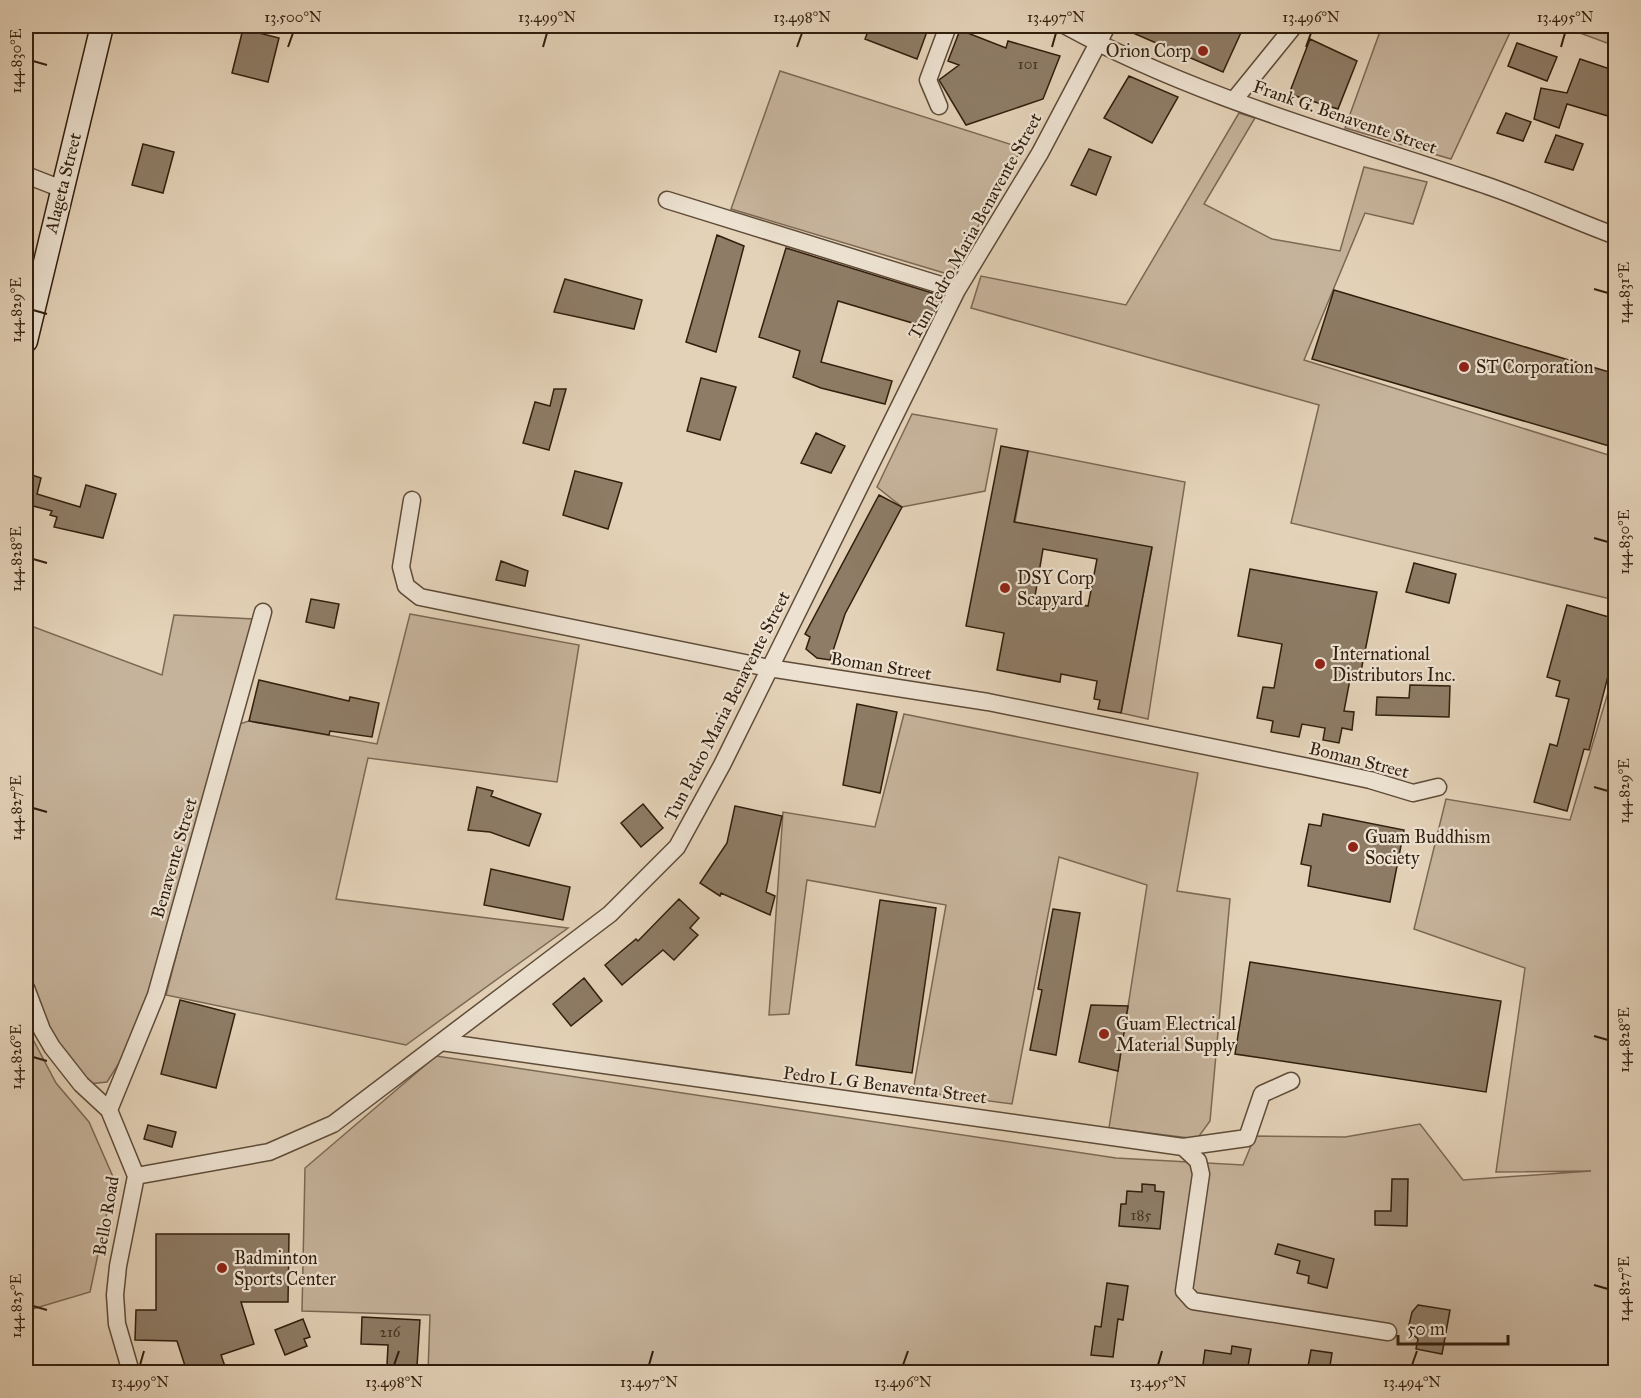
<svg xmlns="http://www.w3.org/2000/svg" width="1641" height="1398" font-family="'IM FELL Great Primer',serif">
<style>
.green{fill:#c6b39b;stroke:#7c6854;stroke-width:1.5}
.building{fill:#8e7c66;stroke:#311e0d;stroke-width:1.5;fill-rule:evenodd}
.lines{fill:none;stroke-linecap:round;stroke-linejoin:round}
.street-casing{stroke:#5e4b38;stroke-width:19}
.secondary-casing{stroke:#311e0d;stroke-width:25}
.street{stroke:#ede2d1;stroke-width:16}
.secondary{stroke:#ede2d1;stroke-width:22}
.ticks{fill:none;stroke:#311e0d;stroke-width:2}
.poi-dot{fill:#8f2418;stroke:#ede2d1;stroke-width:2}
.labels{text-anchor:middle;dominant-baseline:central;stroke-width:4.5;stroke-linejoin:round;paint-order:stroke}
.number-label{font-size:15px;fill:#483623}
.poi-label{font-size:18px;fill:#311e0d;stroke:#ede2d1;text-anchor:start}
.street-label{font-size:18px;fill:#311e0d;stroke:#ede2d1}
.neatline{fill:none;stroke:#311e0d;stroke-width:2}
.ticks-label{font-size:15px;text-anchor:middle;fill:#311e0d}
</style>
<rect width="100%" height="100%" fill="#e4d2b8"/>
<filter id="stains"><feTurbulence type="fractalNoise" baseFrequency=".00333" numOctaves="4"/><feColorMatrix values="0 0 0 0 .2 0 0 0 0 .09 0 0 0 0 .02 0 0 0 .5 -.17"/></filter>
<radialGradient id="worn" r=".72"><stop offset=".6" stop-color="#630" stop-opacity="0"/><stop offset="1" stop-color="#630" stop-opacity=".3"/></radialGradient>
<path class="green" d="M1382,26H1513L1451,159L1345,128Z
M1561,26H1615V46Z
M780,71L1022,148L951,275L731,209Z
M1239,113L1255,118L1204,204L1272,239L1340,251L1364,167L1427,182L1413,224L1365,213L1304,360L1615,457V600L1291,523L1319,405L971,308L981,276L1126,305Z
M912,414L997,429L985,491L902,507L877,487Z
M1028,451L1185,482L1148,719L1121,713L1152,548L1015,522Z
M410,614L579,645L557,782L368,758L336,899L568,928L406,1045L166,995L236,725L249,721L377,744Z
M174,615L254,619L165,948L126,1052L107,1082L88,1084L63,1061L26,988V624L162,675Z
M1615,669L1616,1150L1609,1170L1616,1171L1615,1372H428L430,1315L302,1311L305,1168L436,1056L1116,1158L1243,1165L1255,1136L1345,1137L1420,1124L1463,1180L1591,1171L1496,1172L1525,968L1414,929L1446,799L1570,820Z
M904,714L1198,773L1177,891L1230,899L1210,1121L1197,1139L1109,1128L1147,885L1059,857L1012,1104L913,1091L946,905L807,880L789,1014L769,1015L783,812L875,827Z
M26,1026L56,1083L89,1122L114,1179L90,1292L26,1311Z"/>
<path class="building" d="M870,26H929L917,59L865,39Z
M1117,26H1244L1223,72Z
M243,29L279,38L268,82L232,73Z
M960,30L1006,48L1008,41L1060,56L1043,99L966,125L939,80L959,65L948,61Z
M1310,39L1357,61L1338,109L1289,94Z
M1517,43L1557,57L1547,81L1508,66Z
M1580,59L1616,71V96L1608,116L1567,104L1559,128L1534,119L1541,88L1567,93Z
M1129,76L1178,97L1152,143L1104,118Z
M1506,113L1531,122L1523,141L1497,133Z
M1556,135L1583,144L1573,170L1545,162Z
M143,144L174,152L163,193L132,185Z
M1089,149L1111,157L1096,195L1071,185Z
M717,235L744,246L716,352L686,342Z
M786,248L942,296L926,327L838,301L821,362L892,381L885,404L821,388L793,377L800,351L759,337Z
M565,279L642,300L634,329L554,312Z
M1334,290L1616,374V448L1312,359Z
M701,378L736,387L720,440L687,431Z
M554,389H566L549,450L523,443L535,402L550,406Z
M816,433L845,446L831,473L801,463Z
M1001,446L1028,451L1014,522L1152,547L1121,713L1098,709L1100,700L1094,699L1097,681L1061,674L1060,682L997,670L1004,633L966,626ZM1043,549L1097,559L1088,606L1035,596Z
M575,471L622,483L608,529L563,515Z
M26,473L41,478L37,494L80,507L86,485L116,494L103,538L54,527L57,517L50,515L52,511L33,506L29,521L26,520Z
M879,495L902,507L845,614L830,660L817,658L806,649L810,637L805,634Z
M501,561L528,571L525,586L496,580Z
M1414,563L1456,574L1449,603L1406,592Z
M1250,569L1377,592L1360,676L1351,674L1344,711L1354,712L1352,730L1342,728L1339,743L1323,740L1325,728L1302,724L1299,737L1271,732L1273,721L1257,718L1263,687L1274,688L1282,644L1238,636Z
M311,599L339,604L334,628L306,622Z
M1567,605L1616,619V645L1589,750L1584,749L1567,811L1534,802L1550,744L1557,746L1569,699L1556,696L1560,681L1547,677Z
M259,680L349,701L350,697L379,703L372,737L330,731L329,735L249,721Z
M1410,685L1450,686L1449,717L1376,715L1377,697L1409,698Z
M857,704L897,712L880,793L843,785Z
M477,787L493,791L491,796L541,814L529,846L490,832L468,830Z
M643,804L663,828L641,847L621,823Z
M735,806L782,816L766,892L775,896L770,915L721,893L720,896L700,883L727,843Z
M1323,814L1404,830L1390,902L1308,886L1311,866L1301,864L1309,824L1321,826Z
M491,869L570,887L563,920L484,905Z
M679,899L699,918L690,928L698,935L674,960L663,950L622,985L605,965L636,939L638,941Z
M880,900L936,908L912,1073L856,1065Z
M1053,909L1080,913L1056,1055L1030,1050L1042,990L1038,989Z
M1250,962L1501,1001L1486,1092L1235,1054Z
M584,978L602,1001L571,1026L553,1004Z
M180,1000L235,1014L216,1088L161,1074Z
M1091,1005L1128,1006L1118,1071L1079,1062Z
M148,1125L176,1132L172,1147L144,1139Z
M1392,1179H1408L1407,1226L1375,1225V1211H1391Z
M1142,1184L1155,1185V1191L1164,1192L1160,1229L1119,1226L1121,1204H1126L1127,1191L1142,1192Z
M156,1234H289L288,1302H241L254,1344L221,1355L227,1372H187L177,1341L135,1340L136,1310H156Z
M1278,1244L1334,1259L1327,1288L1308,1283L1309,1276L1297,1273L1300,1261L1275,1254Z
M1107,1283L1128,1286L1123,1320L1118,1319L1113,1357L1091,1355L1095,1326L1101,1327Z
M1418,1305L1450,1310L1442,1354L1416,1349L1418,1339L1410,1332L1409,1325L1412,1312Z
M362,1317L420,1320L417,1366L387,1365L388,1345L361,1344Z
M303,1319L310,1337L304,1339L307,1346L285,1355L275,1330Z
M1232,1346L1251,1349L1247,1372H1202L1205,1350L1231,1354Z
M1311,1350L1332,1353L1329,1372H1307Z"/>
<g class="lines">
<g class="street-casing">
<path id="street" d="M1066,26C1195,97 1341,136 1479,183C1525,198 1570,219 1616,236
M1234,100L1294,26
M939,106L928,80L948,26
M26,175L62,189
M667,200L957,290
M412,500L401,567L406,586L420,597L769,668L988,702L1304,766L1370,780L1413,793L1438,787
M26,988L42,1030L52,1047L81,1084L109,1110L136,1176L118,1266L115,1295L117,1324L131,1372
M441,1042L1183,1147L1247,1138L1262,1094L1291,1081
M109,1110L156,995L263,612
M1183,1147L1198,1161L1201,1174L1184,1291L1193,1301L1388,1332
M136,1176L269,1152L333,1124L610,914L677,847L722,765L957,290L1040,153L1107,26"/>
</g>
<g class="secondary-casing">
<path id="secondary" d="M26,341L102,26"/>
</g>
<use href="#street" class="street"/>
<use href="#secondary" class="secondary"/>
</g>
<path class="ticks" d="M288,47L293,33M543,47L547,33M797,47L802,33M1052,47L1056,33M1306,47L1311,33M1561,47L1565,33M33,61L47,65M1594,289L1608,293M33,310L47,314M1594,538L1608,542M33,559L47,563M1594,787L1608,791M33,808L47,812M1594,1036L1608,1040M33,1057L47,1061M1594,1285L1608,1289M33,1306L47,1310M140,1365L144,1351M394,1365L399,1351M649,1365L653,1351M903,1365L908,1351M1158,1365L1162,1351M1412,1365L1417,1351"/>
<g class="poi-dot">
<circle cx="1203" cy="51" r="6"/>
<circle cx="1464" cy="367" r="6"/>
<circle cx="1005" cy="588" r="6"/>
<circle cx="1320" cy="664" r="6"/>
<circle cx="1353" cy="847" r="6"/>
<circle cx="1104" cy="1034" r="6"/>
<circle cx="222" cy="1268" r="6"/>
</g>
<g class="labels">
<g class="number-label">
<text x="1028" y="64">101</text>
<text x="1141" y="1215">185</text>
<text x="390" y="1332">216</text>
</g>
<g class="poi-label">
<text x="1191" y="51" text-anchor="end">Orion Corp</text>
<text x="1476" y="367">ST Corporation</text>
<text x="1017" y="578">DSY Corp<tspan x="1017" dy="21">Scapyard</tspan></text>
<text x="1332" y="654">International<tspan x="1332" dy="21">Distributors Inc.</tspan></text>
<text x="1365" y="837">Guam Buddhism<tspan x="1365" dy="21">Society</tspan></text>
<text x="1116" y="1024">Guam Electrical<tspan x="1116" dy="21">Material Supply</tspan></text>
<text x="234" y="1258">Badminton<tspan x="234" dy="21">Sports Center</tspan></text>
</g>
<g class="street-label">
<text transform="translate(1345 117) rotate(19)">Frank G. Benavente Street</text>
<text transform="translate(63 183) rotate(-76)">Alageta Street</text>
<text transform="translate(975 226) rotate(-61)">Tun Pedro Maria Benavente Street</text>
<text transform="translate(881 666) rotate(9)">Boman Street</text>
<text transform="translate(727 706) rotate(-63)">Tun Pedro Maria Benavente Street</text>
<text transform="translate(1359 760) rotate(14)">Boman Street</text>
<text transform="translate(174 858) rotate(-74)">Benavente Street</text>
<text transform="translate(885 1085) rotate(7)">Pedro L G Benaventa Street</text>
<text transform="translate(106 1216) rotate(-80)">Bello Road</text>
</g>
</g>
<rect width="1641" height="1398" fill="none" stroke="#e4d2b8" stroke-width="66"/>
<path d="M1398 1335v9h110v-9" fill="none" stroke="#311e0d" stroke-width="3"/>
<text x="1407" y="1335" font-size="18" fill="#311e0d" stroke="#ede2d1" stroke-width="4.5" paint-order="stroke">50 m</text>
<rect x="33" y="33" width="1575" height="1332" class="neatline"/>
<g class="ticks-label">
<text x="293" y="22">13.500°N</text>
<text x="547" y="22">13.499°N</text>
<text x="802" y="22">13.498°N</text>
<text x="1056" y="22">13.497°N</text>
<text x="1311" y="22">13.496°N</text>
<text x="1565" y="22">13.495°N</text>
<text transform="translate(16 61) rotate(-90)" y="5">144.830°E</text>
<text transform="translate(1624 293) rotate(-90)" y="5">144.831°E</text>
<text transform="translate(16 310) rotate(-90)" y="5">144.829°E</text>
<text transform="translate(1624 542) rotate(-90)" y="5">144.830°E</text>
<text transform="translate(16 559) rotate(-90)" y="5">144.828°E</text>
<text transform="translate(1624 791) rotate(-90)" y="5">144.829°E</text>
<text transform="translate(16 808) rotate(-90)" y="5">144.827°E</text>
<text transform="translate(1624 1040) rotate(-90)" y="5">144.828°E</text>
<text transform="translate(16 1057) rotate(-90)" y="5">144.826°E</text>
<text transform="translate(1624 1289) rotate(-90)" y="5">144.827°E</text>
<text transform="translate(16 1306) rotate(-90)" y="5">144.825°E</text>
<text x="140" y="1387">13.499°N</text>
<text x="394" y="1387">13.498°N</text>
<text x="649" y="1387">13.497°N</text>
<text x="903" y="1387">13.496°N</text>
<text x="1158" y="1387">13.495°N</text>
<text x="1412" y="1387">13.494°N</text>
</g>
<rect width="100%" height="100%" filter="url(#stains)"/>
<rect width="100%" height="100%" fill="url(#worn)"/>
</svg>
